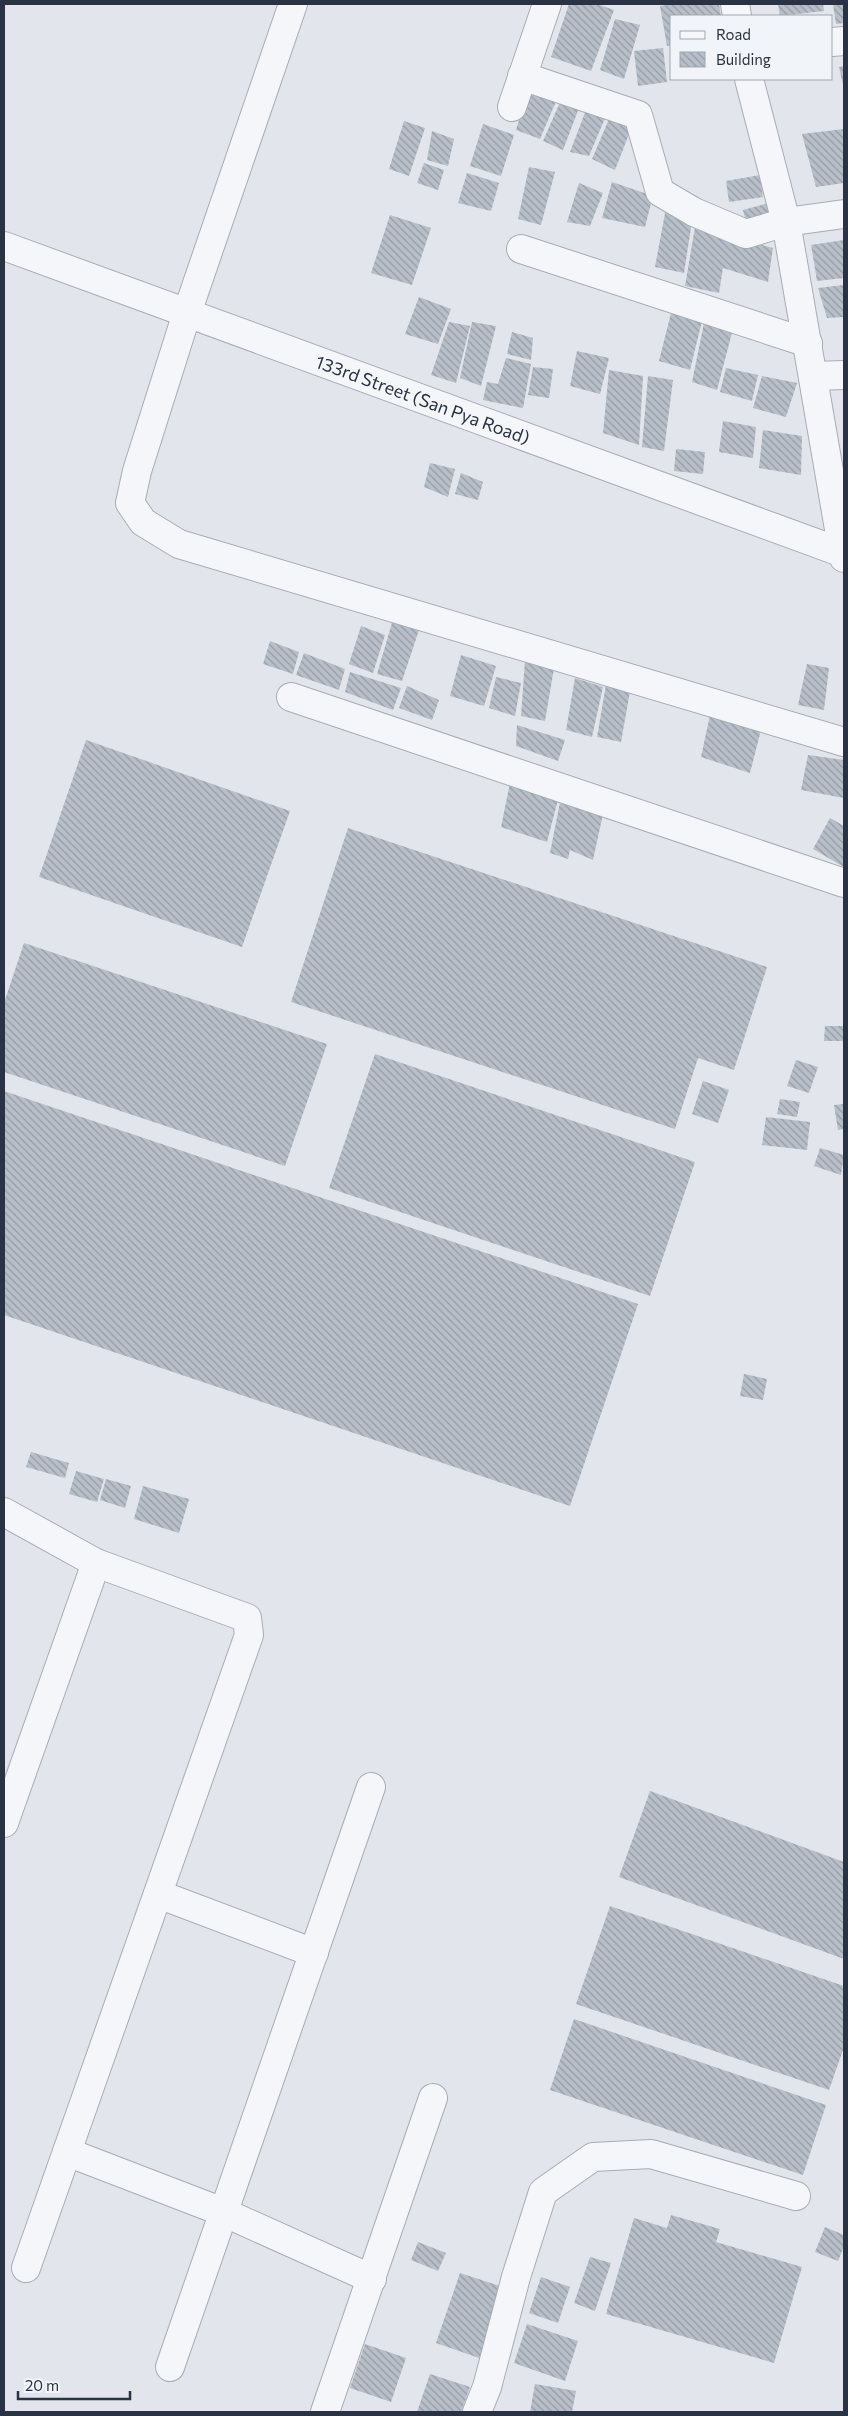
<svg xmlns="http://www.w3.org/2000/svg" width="848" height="2416" font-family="Commissioner,sans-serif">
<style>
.building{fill:url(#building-back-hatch)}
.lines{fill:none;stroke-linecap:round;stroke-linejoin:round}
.minor-casing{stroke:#a7acb5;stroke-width:30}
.minor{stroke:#f5f6f9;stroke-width:28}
.labels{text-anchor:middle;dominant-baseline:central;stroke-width:4;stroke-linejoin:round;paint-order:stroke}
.street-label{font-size:18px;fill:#293343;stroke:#f1f4f8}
</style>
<defs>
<pattern id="building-back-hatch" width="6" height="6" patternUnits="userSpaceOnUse" patternTransform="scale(1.25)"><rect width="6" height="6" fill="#b9bfc8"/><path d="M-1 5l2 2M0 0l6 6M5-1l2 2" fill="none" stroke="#969ca4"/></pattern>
</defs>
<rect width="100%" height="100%" fill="#e2e5eb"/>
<path class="building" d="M569,4H597L614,10L591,71L551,57Z
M674,4H719L721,16H672V45L667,46L660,6Z
M778,4H823L824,11L780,16Z
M833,4H844V23L836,24Z
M615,19L640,25L624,79L600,70Z
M663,48L667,82L638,86L634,51Z
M844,66V85H843L839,67Z
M528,90L557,99L540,139L516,130Z
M561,100L579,108L563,150L543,141Z
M586,110L606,116L589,156L570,152Z
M609,119L631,129L615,170L592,159Z
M404,121L425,128L409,176L389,169Z
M483,124L514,135L501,176L470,166Z
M844,129V183L816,187L802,134Z
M432,131L454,139L448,166L427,160Z
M424,163L444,170L438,190L417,183Z
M529,167L555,172L541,225L518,219Z
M467,173L499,183L491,211L458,203Z
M760,175L763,197L729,202L726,181Z
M612,182L653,196L645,227L602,218Z
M579,183L603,193L590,226L567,222Z
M772,202L776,218L747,226L743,210Z
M666,208L693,215L684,273L655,267Z
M390,215L431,228L412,285L371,273Z
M695,227L773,248L768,282L723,268L719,293L685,286Z
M844,240V278L817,281L811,245Z
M844,285V317L827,318L818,288Z
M419,297L451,309L438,344L405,334Z
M672,309L703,317L690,370L659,361Z
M449,322L470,326L456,383L431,375Z
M472,322L496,326L481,386L460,378Z
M704,323L733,329L717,390L692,382Z
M512,332L533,338L531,360L507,354Z
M577,351L609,358L600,394L570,386Z
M506,358L531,364L523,408L483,400L487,382L498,384Z
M533,367L553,369L549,398L528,395Z
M726,368L758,375L752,401L720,392Z
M609,370L643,376L639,445L603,433Z
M648,376L673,380L664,451L642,447Z
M762,376L797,383L786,417L753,408Z
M723,421L756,427L753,458L719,452Z
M763,430L802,436L801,475L759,468Z
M676,449L705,452L703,474L674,471Z
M430,463L455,469L448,497L424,487Z
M461,473L483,482L478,500L455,494Z
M394,616L421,624L402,681L377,674Z
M361,626L385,635L373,673L349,664Z
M270,641L299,652L293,674L263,664Z
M304,653L345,669L339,690L296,675Z
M461,655L496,666L484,706L450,696Z
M525,660L554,668L545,721L521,716Z
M807,664L829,668L824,710L798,705Z
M350,672L401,688L393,710L345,692Z
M496,677L521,683L515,716L489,708Z
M575,678L603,687L592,737L566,730Z
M607,679L631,686L621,742L597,737Z
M407,686L439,700L432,720L399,708Z
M710,715L762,726L750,773L701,757Z
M517,725L565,740L558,761L516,746Z
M86,740L290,811L242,947L39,877Z
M808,755L844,760V798L801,790Z
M510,783L559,796L547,842L501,827Z
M560,802L603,814L593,860L570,850L568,859L550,853Z
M830,818L844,826V867L813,849Z
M348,828L767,967L734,1070L698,1058L675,1129L291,1002Z
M24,943L327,1044L285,1166L4,1072V1003Z
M825,1026H844V1041H824Z
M375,1054L695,1162L650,1296L329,1188Z
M796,1060L818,1067L809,1093L787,1086Z
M703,1081L729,1090L718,1123L692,1114Z
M4,1091L638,1304L570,1506L4,1315Z
M780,1099L800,1102L797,1117L777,1114Z
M844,1104V1129L838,1130L834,1105Z
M766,1117L810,1122L807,1150L762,1145Z
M820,1148L844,1155L841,1175L814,1166Z
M744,1374L767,1379L763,1400L740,1396Z
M31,1452L69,1463L65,1478L26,1467Z
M76,1471L104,1479L97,1502L69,1494Z
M106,1479L131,1486L125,1508L100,1500Z
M143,1486L189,1499L179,1533L134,1519Z
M650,1791L844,1862V1959L619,1877Z
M610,1906L844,1986V2047L829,2090L576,2004Z
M574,2019L826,2105L803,2175L550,2090Z
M671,2215L720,2229L716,2242L802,2267L774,2363L606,2314L634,2218L667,2228Z
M825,2227L844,2235V2246L838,2261L815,2252Z
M418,2242L446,2253L438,2271L411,2260Z
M590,2257L611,2263L595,2311L574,2303Z
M460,2273L506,2288L482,2359L436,2343Z
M541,2277L570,2287L558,2323L529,2313Z
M527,2324L578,2341L565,2381L514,2363Z
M365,2344L406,2358L391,2402L350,2388Z
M430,2374L470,2387L461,2412H417Z
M535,2384L576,2391L572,2412H530Z"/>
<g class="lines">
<g class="minor-casing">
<g id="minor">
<path d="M293,4L187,313L137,471L130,503L143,522L179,544L844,742"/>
<path d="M735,4L737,16"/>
<path d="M832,42L844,41"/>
<path d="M522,76L638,115L660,192L694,212L746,234L786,222L844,214"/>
<path d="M749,79L786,222L844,558"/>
<path d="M512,107L547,4"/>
<path id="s1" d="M4,246L843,553"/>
<path d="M521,249L808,343"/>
<path d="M814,376L844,375"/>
<path d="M291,697L844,883"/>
<path d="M4,1512L96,1563L247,1618L249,1635L26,2268"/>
<path d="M4,1823L96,1563"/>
<path d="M158,1894L314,1953"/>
<path d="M67,2152L223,2212L372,2279"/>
<path d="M170,2367L371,1787"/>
<path d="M325,2412L433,2098"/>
<path d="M477,2412L487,2387L516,2277L543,2192L593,2157L651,2154L796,2196"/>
</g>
</g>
<use href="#minor" class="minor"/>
</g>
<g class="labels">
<g class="street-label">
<text stroke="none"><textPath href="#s1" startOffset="446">133rd Street (San Pya Road)</textPath></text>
</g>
</g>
<rect width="848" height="2416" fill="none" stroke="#293343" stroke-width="10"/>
<rect x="670" y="15" width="162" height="65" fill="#f1f4f8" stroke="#a1a7b0"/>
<rect x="680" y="31" width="25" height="8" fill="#f5f6f9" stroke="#a1a7b0"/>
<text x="716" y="40" font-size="15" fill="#293343">Road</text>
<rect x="680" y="52" width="25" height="15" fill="url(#building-back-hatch)" stroke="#a1a7b0"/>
<text x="716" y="65" font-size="15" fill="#293343">Building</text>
<path d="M18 2391v8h112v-8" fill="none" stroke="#293343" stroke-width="2.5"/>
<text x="25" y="2391" font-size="15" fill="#293343" stroke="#f1f4f8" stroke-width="4" paint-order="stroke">20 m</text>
</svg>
